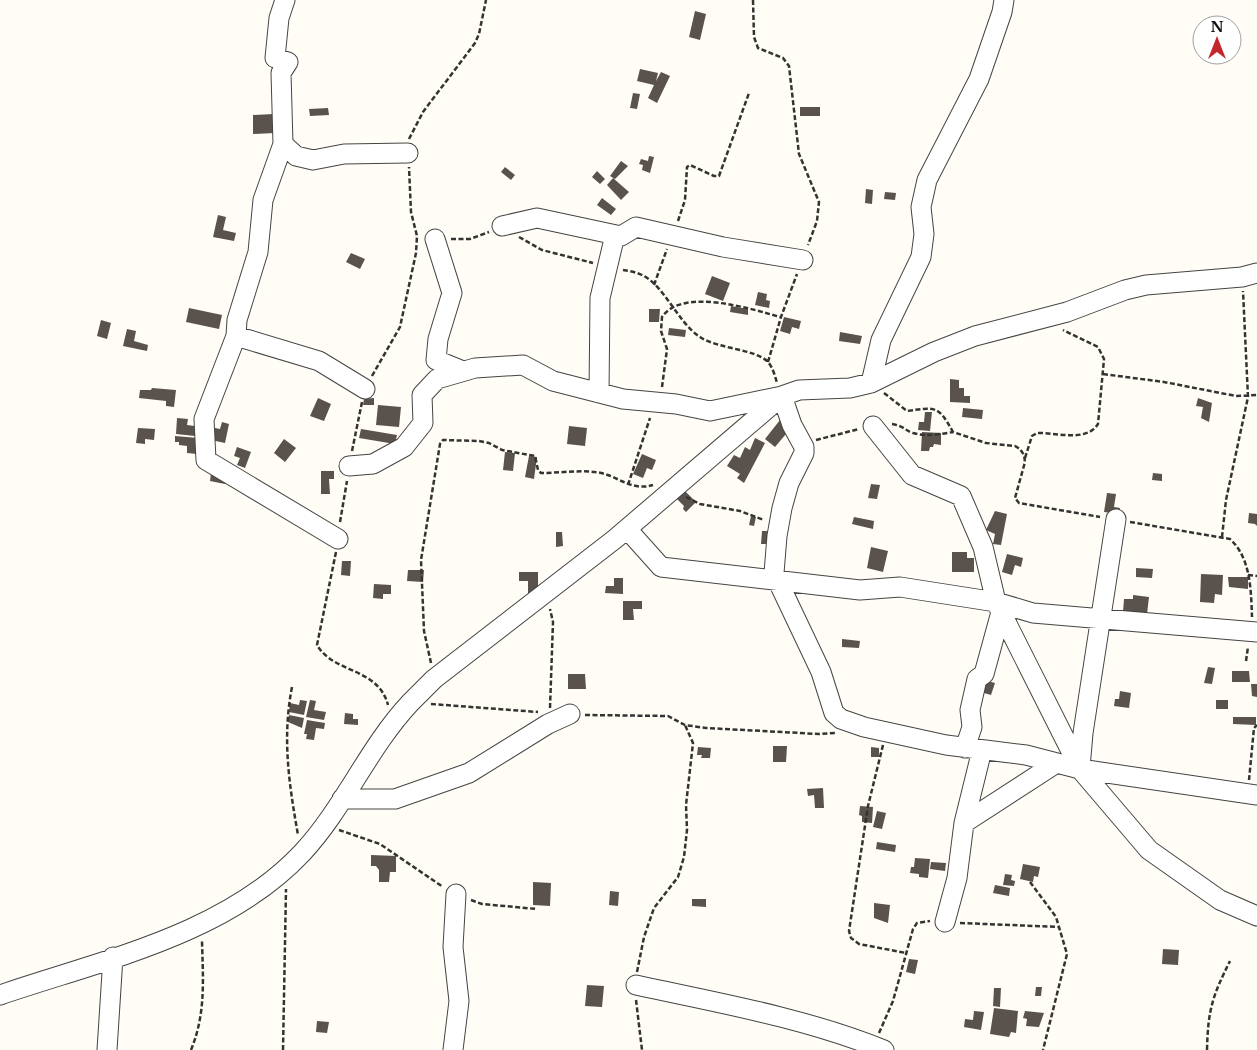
<svg xmlns="http://www.w3.org/2000/svg" width="1257" height="1050" font-family="'Libre Baskerville',serif">
<style>
.building{fill:#5a524d}
.lines{fill:none;stroke-linecap:round;stroke-linejoin:round}
.minor-casing{stroke:#444;stroke-width:21}
.path{stroke:#333;stroke-width:2.5;stroke-dasharray:5 2.5;stroke-linecap:butt}
.minor{stroke:#fff;stroke-width:19}
</style>
<rect width="100%" height="100%" fill="#fffdf5"/>
<path class="building" d="M695,11L706,14L700,40L689,37Z
M640,69L658,73L656,81L661,72L670,76L657,103L648,98L654,85L637,81Z
M633,93L640,94L637,109L630,108Z
M800,107H820V116H800Z
M328,108L329,115L310,116L309,109Z
M274,114L275,133L253,134V115Z
M649,156L654,157L650,173L642,170L643,165L639,164L641,159L648,161Z
M621,161L628,166L615,179L610,176Z
M505,167L515,175L511,180L501,172Z
M597,171L605,179L600,184L592,177Z
M613,178L629,192L621,200L607,185Z
M866,189L873,190L872,204L865,203Z
M885,192L896,193L895,200L884,199Z
M602,198L616,209L611,215L597,205Z
M218,215L226,217L223,230L236,233L234,241L213,237Z
M351,253L365,259L360,269L346,262Z
M712,276L730,283L723,301L705,294Z
M758,292L767,294L766,300L770,301L769,308L755,305Z
M731,306L748,309V315L730,312Z
M189,308L222,315L219,329L186,322Z
M649,309H660L659,322H649Z
M784,317L801,321L799,329L792,327L790,334L780,331Z
M101,320L111,323L107,339L97,336Z
M669,328L686,330L685,337L668,335Z
M127,329L136,331L134,341L148,345L147,351L123,346Z
M840,332L862,336L860,344L839,341Z
M950,379L959,380V388H964V396H970V403L950,402Z
M152,388L176,390L174,407L166,406V401L139,398L140,390H151Z
M318,398L331,404L324,421L310,416Z
M374,398V405H363L364,399Z
M1198,398L1212,403L1209,422L1201,418L1203,407L1196,406Z
M378,405L401,407L399,427L376,425Z
M963,408L983,410L982,419L962,417Z
M925,412H932L930,431L918,430L919,422H924Z
M177,418L188,419L187,425L195,426V436L176,434Z
M780,420L791,428L775,447L765,439Z
M222,422L229,424L225,443L211,440L215,428L220,429Z
M569,426L587,428L585,446L567,444Z
M138,428L155,429L154,440L145,439V444L136,443Z
M361,429L397,435L395,444L359,438Z
M922,432L941,433V445L934,444L933,447H930L929,451H921Z
M175,436L198,438L197,454L187,453V446L179,445V442H175Z
M755,438L765,443L744,483L737,478L740,474L727,466L734,455L740,458L745,447L750,450Z
M284,439L296,448L285,462L274,453Z
M237,447L251,452L245,468L237,465L240,458L234,456Z
M505,452L515,453L513,471L503,470Z
M642,454L656,460L652,470L647,468L643,478L633,474Z
M529,456L537,457L534,479L525,477Z
M321,471H334V479H329L330,494H321Z
M211,473L227,476L225,484L210,481Z
M1153,473L1162,474V481L1152,480Z
M871,484L880,485L877,499L868,498Z
M681,487L696,502L686,512L683,509L684,506L673,495Z
M1107,493L1116,494L1114,507L1120,508L1118,514L1104,512Z
M995,511L1007,514L1001,545L993,544L995,534L986,530Z
M1249,513L1257,514V526L1255,524L1248,523Z
M751,516L756,517L754,526L749,525Z
M854,517L874,521L873,529L852,524Z
M762,531H774V544H761Z
M556,532H562L563,546L556,547Z
M871,547L888,551L883,572L867,568Z
M952,552H967V558H974V572H952Z
M1007,554L1023,558L1021,567L1015,565L1012,575L1002,572Z
M342,561H351L350,576L341,575Z
M1136,568L1153,569L1152,578L1136,577Z
M408,570H424L423,582L407,581Z
M519,572H538V599L528,598V581H519Z
M1201,574L1223,575L1222,595L1215,594L1214,603L1200,602Z
M1228,577H1248V589L1229,587Z
M614,578H623V594L605,593L606,586H614Z
M374,584L391,585V594H383V599L373,598Z
M1133,595L1149,597L1147,614L1123,612L1124,599H1133Z
M623,601H642V609H633L634,620H623Z
M842,639L860,641L859,648L842,647Z
M1208,667L1215,668L1212,684L1204,683Z
M1232,671H1249L1250,682H1232Z
M568,674H585L586,689H568Z
M979,679L995,683L991,695L984,693L983,697L975,695Z
M1251,684H1257V697L1252,696Z
M1120,691L1131,693L1129,708L1114,706L1115,699H1119Z
M300,700L307,701L304,715L289,712L290,703L299,705Z
M310,700L316,701L314,710L326,712L324,720L306,717Z
M1216,700H1228V709H1216Z
M345,713L353,714V719H358V725L344,724Z
M289,715L304,718L302,728L288,722Z
M1233,717H1256V725L1233,724Z
M307,720L325,723L324,729L316,728L314,740L306,739L307,734H304Z
M773,746H787L786,762H773Z
M698,747L711,748L710,758H701L702,755H697Z
M871,747L879,748V757H871Z
M823,788L824,808H815L814,795L808,796L807,789Z
M860,806L873,807L872,823L862,822V816L859,815Z
M877,811L886,813L882,829L873,827Z
M877,842L896,845L895,852L876,849Z
M371,855L396,856V872H390L389,882H379V870L376,866H371Z
M915,858L930,859L928,878L919,877V874L910,873L911,867H914Z
M931,862L946,863L945,871L930,869Z
M1023,864L1040,867L1038,877L1034,876L1033,882L1020,879Z
M1005,874L1012,875L1011,880L1015,881L1014,886L1003,885Z
M533,882L551,883L550,906L533,905Z
M995,885L1010,888L1009,896L993,893Z
M610,891L619,892L618,906L609,905Z
M692,899H706V907L692,906Z
M874,903L890,905L888,923L874,918Z
M1163,949L1179,950L1178,965L1162,964Z
M909,959L918,960L915,974L906,972Z
M587,985L604,986L602,1007L585,1006Z
M1036,987H1042L1041,996H1035Z
M994,988H1001L1000,1007L993,1006Z
M994,1008L1018,1011L1016,1033L1011,1032L1009,1037L990,1034Z
M974,1011L984,1012L981,1030L964,1027L965,1019L973,1020Z
M1025,1011L1044,1013L1039,1027L1026,1026L1027,1019L1023,1018Z
M317,1021L329,1022L327,1033L316,1032Z"/>
<g class="lines">
<g class="minor-casing">
<path id="minor" d="M285,0L279,18L275,58L288,62L281,73L283,144L296,156L313,160L344,154L408,153
M283,144L263,200L258,252L237,320L236,336L204,419L206,460L338,539
M502,226L537,218L621,236L636,227L723,247L803,260
M435,239L452,293L438,339L436,360L463,371
M236,336L319,361L365,389
M871,383L881,340L921,257L924,234L921,207L927,180L979,79L1002,12L1004,0
M599,393L600,298L615,235
M873,426L912,475L961,496L983,547L996,602L1080,769L1149,850L1220,900L1257,916
M349,466L373,464L404,447L423,423L422,395L437,379L475,368L523,365L553,381L623,399L676,404L710,411L782,396L792,425L804,447V453L789,483L782,508L777,536L774,573L821,672L834,713L841,719L864,727L946,745L1026,755L1080,769L1257,795
M627,529L661,567L860,590L900,587L996,602L1033,613L1257,632
M965,748L972,727L970,710L977,679L984,674L1001,612
M1080,768L1083,733L1116,519
M342,799H395L469,773L548,724L570,714
M964,823L1055,764
M945,922L957,878L964,823L982,750
M636,985C719,1003 805,1018 884,1050
M0,995C102,960 225,935 302,853C344,808 368,748 410,703C418,695 426,687 434,679L615,539L782,396L799,390L850,388L871,383L934,352L975,336L1067,312L1125,290L1146,285L1242,277L1257,273
M107,1050L113,957
M453,1050L459,1001L453,947L456,894"/>
</g>
<path class="path" d="M753,0L754,37L758,48L783,58L789,66L799,154L819,202L817,221L808,245
M409,139L423,112L475,43L479,34L486,0
M678,221L685,200L687,167L690,165L714,176H719L749,93
M519,237L542,250L593,263
M451,239H470L489,232
M623,270C629,271 636,272 642,275C665,286 678,323 700,337C718,349 756,349 768,362C773,368 775,376 777,383
M654,285L667,249
M768,362L781,317L797,274
M1103,374L1164,382L1236,396L1257,395
M372,376L400,327L416,253L417,236L411,212L409,167
M662,387L667,349L661,331L662,317C682,287 752,309 780,317
M884,393L907,411C936,407 938,405 953,432L986,443L1015,446L1020,449L1024,455L1025,462L1015,498L1019,503L1100,517
M892,424C904,426 904,430 913,433C926,437 941,434 953,432
M816,440L859,429
M352,451L362,402
M1025,458L1032,436L1037,433C1055,432 1086,443 1098,424L1104,359L1098,347L1063,330
M628,485L650,418
M686,497L700,504L740,511L764,520
M340,522L347,481
M1130,522L1230,539C1251,558 1251,591 1252,617
M1222,537L1226,500L1248,397L1243,291
M336,552L317,645C334,674 378,667 388,705
M1248,575L1257,576
M1246,661L1248,647
M431,663L424,631L421,560L440,444L443,440L479,441L489,443L502,450L535,456L538,470L541,473C559,473 578,470 595,472C617,474 630,492 653,485
M292,687C282,738 289,784 298,835
M431,704L538,712
M550,708L553,622L550,609
M585,715L668,716L685,725L706,728L819,734L835,733
M883,745L868,806L849,931L851,938L859,944L906,953
M1249,780L1254,728L1257,725
M339,830L380,844L443,887
M1030,882L1056,917L1067,954L1043,1050
M471,900L482,904L537,909
M960,923L1060,927
M637,972L644,937L654,908L678,877L684,857L687,830L686,805L693,743L685,725
M636,1000L642,1050
M879,1033L893,1001L913,929L917,923L930,921
M191,1050C206,1013 203,980 202,941
M283,1050L286,889
M1207,1050C1208,1010 1212,997 1230,961"/>
<use href="#minor" class="minor"/>
</g>
<g transform="translate(1217 40)"><circle r="24" fill="#ffffff" stroke="#a0a0a0"/>
<path d="M0-4L9 19L0 12L-9 19Z" fill="#c4262e"/>
<text y="-8" font-size="14" font-weight="bold" text-anchor="middle" fill="#111111">N</text>
</g>
</svg>
